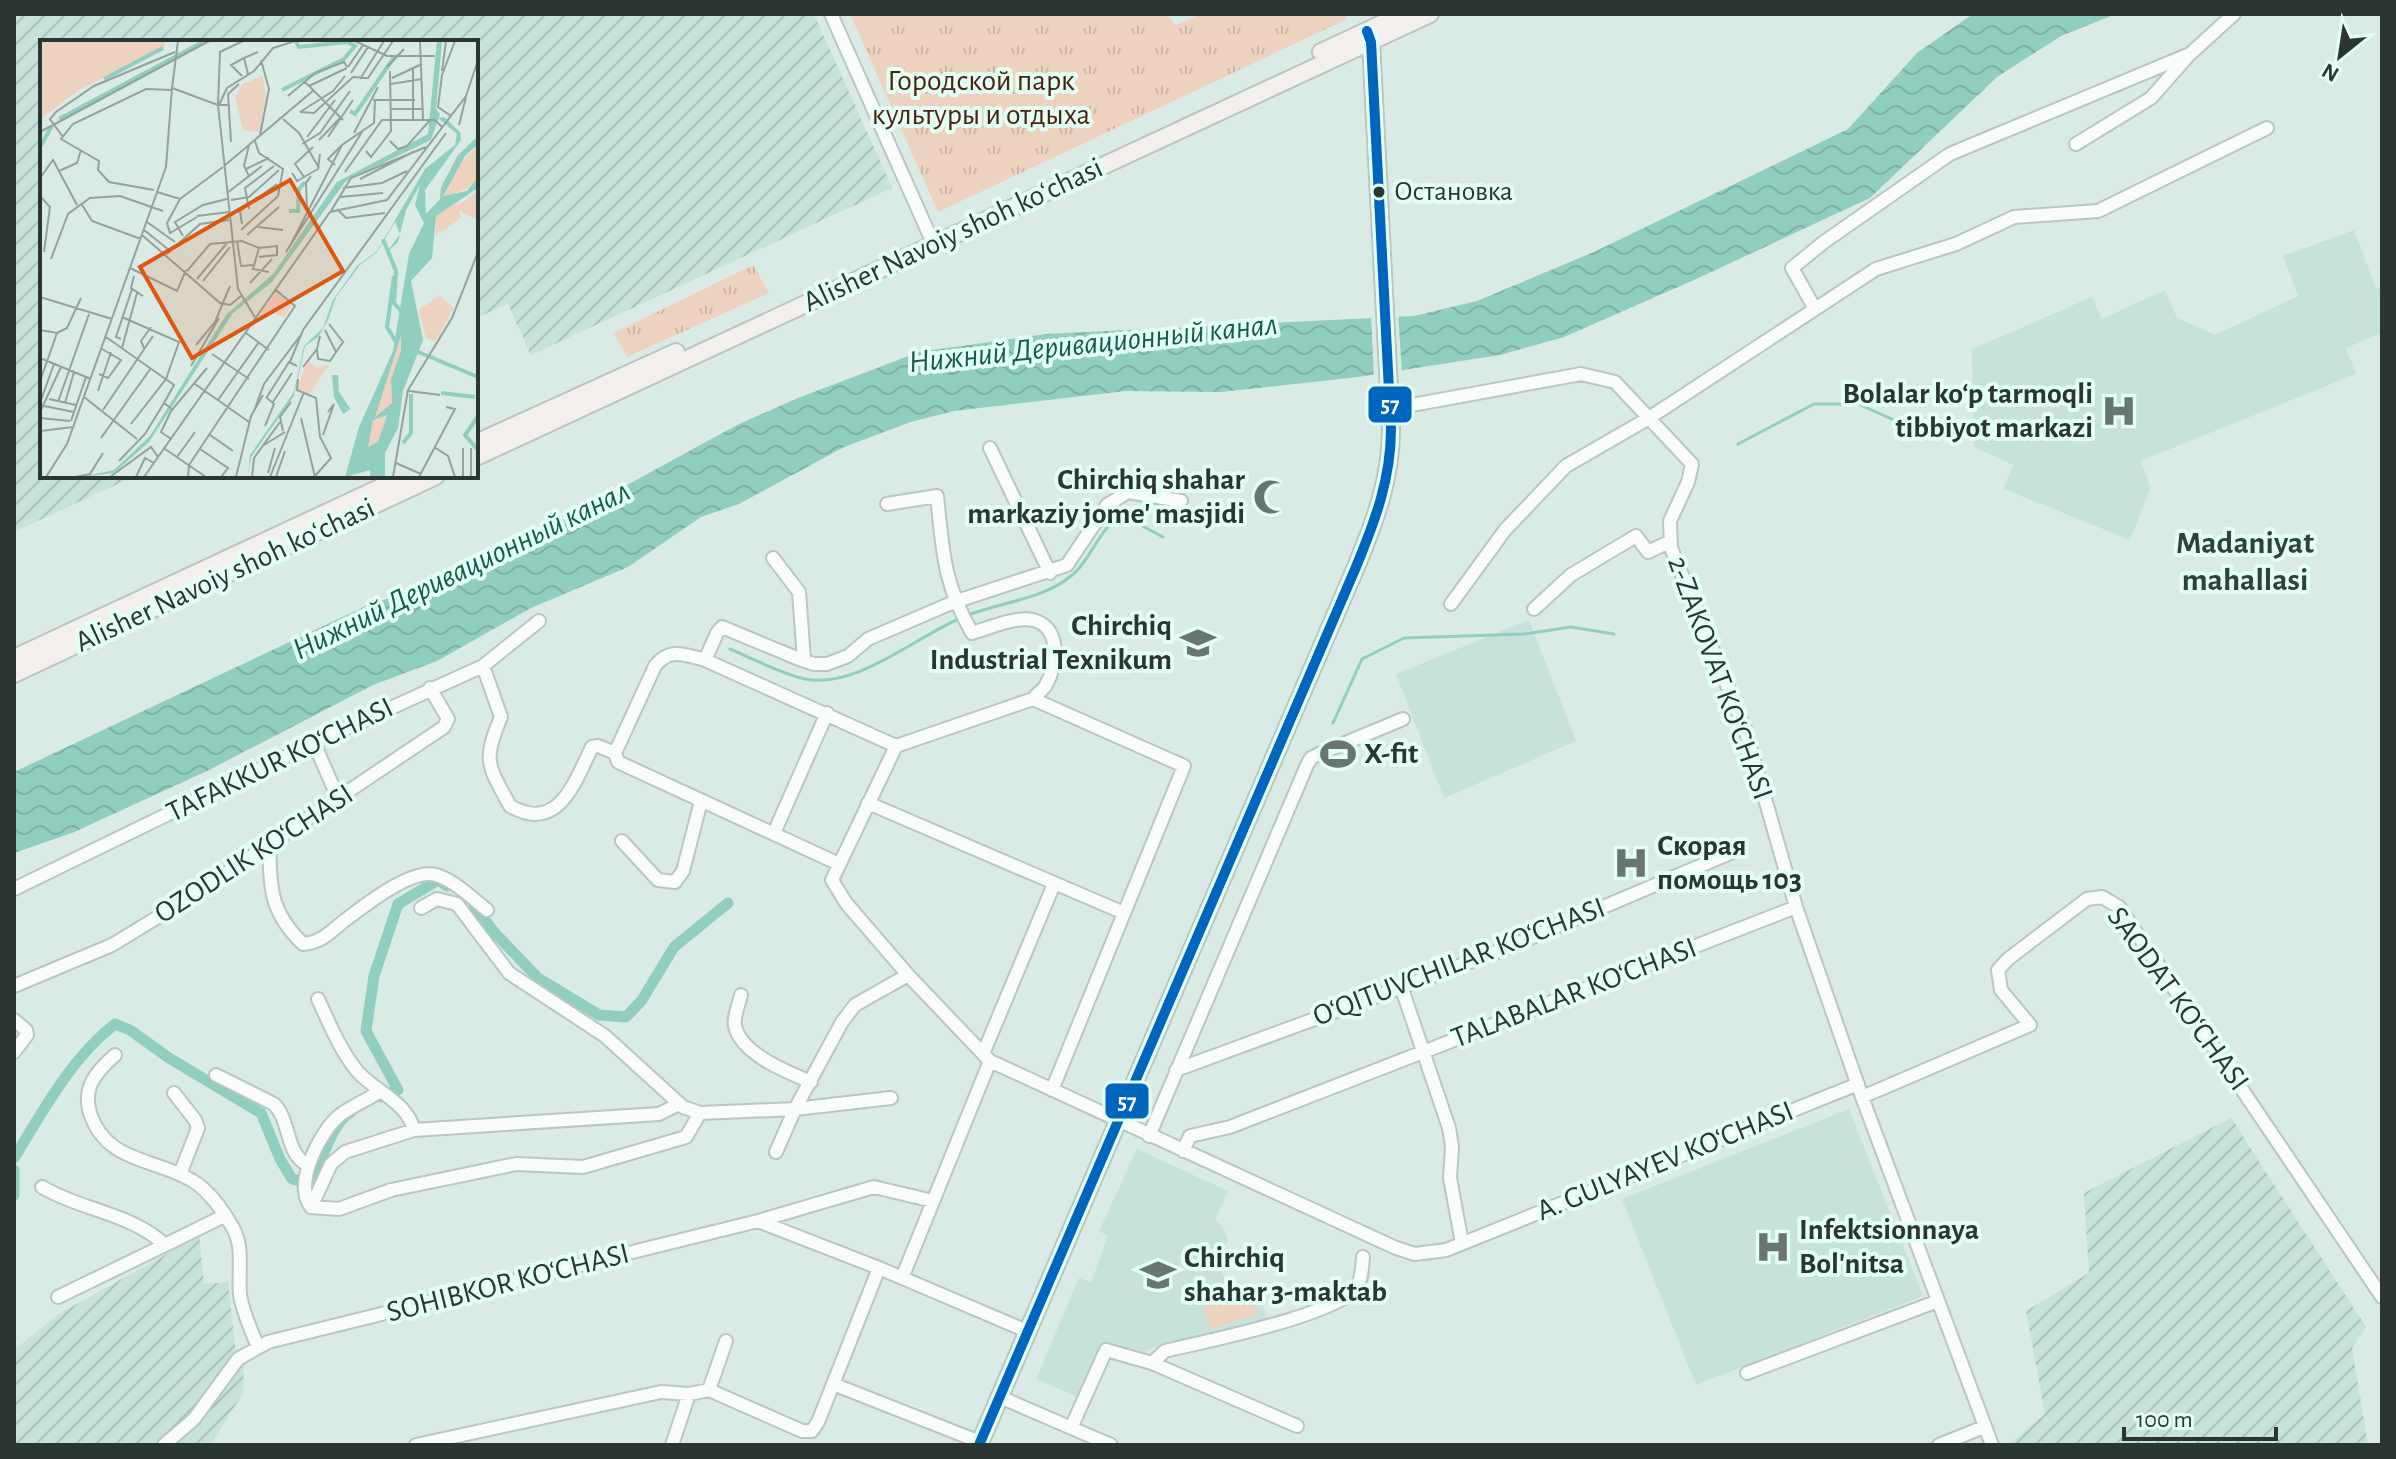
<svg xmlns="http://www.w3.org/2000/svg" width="2396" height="1459" font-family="'Alegreya Sans',sans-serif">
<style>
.built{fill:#c7e2da}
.industrial{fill:url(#industrial-furrows)}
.grass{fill:url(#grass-tufts)}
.garden{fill:#eed2c0}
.water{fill:url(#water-waves)}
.pier{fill:#daeae5}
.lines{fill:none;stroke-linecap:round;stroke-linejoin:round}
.stream{stroke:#90cfbf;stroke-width:3}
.canal{stroke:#90cfbf;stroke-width:11}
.minor-casing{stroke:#bac6c2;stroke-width:16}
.major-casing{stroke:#bbc4c1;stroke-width:20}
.minor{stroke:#f9fcfb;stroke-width:12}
.major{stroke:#f2efec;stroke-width:16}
.bus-1-casing{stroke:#e2fef5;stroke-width:16}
.bus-1{stroke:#0065bd;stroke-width:10}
.bus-dot{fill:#2b3633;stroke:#e2fef5;stroke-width:3}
.labels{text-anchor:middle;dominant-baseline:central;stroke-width:8;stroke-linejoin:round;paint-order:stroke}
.bus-label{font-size:28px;fill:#2b3633;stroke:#e2fef5;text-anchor:start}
.park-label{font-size:30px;fill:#4c230e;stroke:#e2fef5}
.street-label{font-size:30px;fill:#2b3633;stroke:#e2fef5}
.poi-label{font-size:30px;font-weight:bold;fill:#2b3633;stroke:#e2fef5;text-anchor:start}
.water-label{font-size:32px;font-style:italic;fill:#175b4d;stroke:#e2fef5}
.neighbourhood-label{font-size:32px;font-weight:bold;fill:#2c433d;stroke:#e2fef5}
.inset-river{fill:none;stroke:#90cfbf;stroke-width:4}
.inset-road{fill:none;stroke:#94a29e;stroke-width:2}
.view{fill:#df570e;fill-opacity:0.15;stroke:#df570e;stroke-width:4}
.inset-edge{fill:none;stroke:#2b3633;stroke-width:4}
.line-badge{stroke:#e2fef5;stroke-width:3}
.badge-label{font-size:22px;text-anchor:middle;font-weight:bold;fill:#fff}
</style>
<defs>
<pattern id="industrial-furrows" width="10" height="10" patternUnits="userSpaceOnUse" patternTransform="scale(2)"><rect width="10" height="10" fill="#c7e2da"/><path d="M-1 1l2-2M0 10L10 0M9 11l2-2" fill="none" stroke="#abc2bc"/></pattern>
<pattern id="grass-tufts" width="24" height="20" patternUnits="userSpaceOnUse" patternTransform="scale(2)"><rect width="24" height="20" fill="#eed2c0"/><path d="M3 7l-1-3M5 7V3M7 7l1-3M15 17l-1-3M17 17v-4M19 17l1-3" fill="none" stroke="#ccb5a5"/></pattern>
<pattern id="water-waves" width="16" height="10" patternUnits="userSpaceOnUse" patternTransform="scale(2)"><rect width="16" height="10" fill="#90cfbf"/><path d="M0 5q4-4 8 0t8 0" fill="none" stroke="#7cb2a5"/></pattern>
</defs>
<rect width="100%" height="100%" fill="#daeae5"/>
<path class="built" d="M2354,230L2376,289L2382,287V333L2346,348L2356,374L2140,461L2151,487L2130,540L2004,489L2013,465L1974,447L1972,349L2092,297L2102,319L2165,290L2177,318L2215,335L2298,296L2283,256Z
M1529,620L1576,741L1444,798L1396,674Z
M1849,1109L1923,1296L1696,1385L1622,1199Z
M1137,1149L1228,1191L1215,1220L1224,1229L1228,1241L1221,1252L1228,1269L1222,1272L1229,1291L1253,1283L1268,1319L1149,1349L1142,1355L1102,1345L1080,1398L1036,1379L1079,1278L1091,1282L1108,1236L1099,1231Z"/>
<path class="industrial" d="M14,14H814L892,188L531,355L508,304L476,318V42H42V476H135L14,532Z
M2231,1118L2366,1327L2352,1348L2368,1445H2009L2045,1414L2026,1311L2089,1273L2084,1193Z
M199,1236L204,1284L228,1282L237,1365L244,1364L243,1393L210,1445H14V1350L57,1315Z"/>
<path class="grass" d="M850,14H1167L1175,25L1201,14H1345L1347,19L938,212Z
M753,265L769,293L627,357L614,333Z"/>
<path class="garden" d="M1249,1287L1258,1314L1210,1329L1202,1302Z"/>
<path class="water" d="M1973,14H2116L2061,36L1997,77L1870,198L1694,280L1564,337L1500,355L1358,377L1221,392L1126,391L954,411L911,422L844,447L739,504L701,517L628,567L531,608L437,661L373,685L207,771L72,833L14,853V772L370,604L475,572L517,551L574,514L737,425L798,398L919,352L1046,334L1414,316L1477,301L1596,251L1848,129L1917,53Z"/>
<path class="pier" d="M1398,312L1402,374L1374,379L1371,313Z"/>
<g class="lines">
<path class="stream" d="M1738,444L1814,404H1858L1921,432
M966,616C1000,602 1042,600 1071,576C1087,564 1097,536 1113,521L1137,523L1163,537
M730,649C754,659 779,673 805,679C856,689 914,638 959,619
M1333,723L1362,659L1404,638L1525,634L1571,627L1614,634"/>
<path class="canal" d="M474,905L494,932L538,978L599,1015L626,1017L642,1000L674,947L728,903
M381,1097L398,1090L366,1031L374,976L398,904L438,880L447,886
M14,1158C44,1110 70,1059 115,1024L130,1030L169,1058L261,1113L280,1159L292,1179L312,1184C320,1165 332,1122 351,1112
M14,1170V1195"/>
<g class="minor-casing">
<path id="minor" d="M831,14L929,234
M2076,144L2151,98L2188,56
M1815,309L1792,268L1824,242L1950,154L2190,54L2234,14
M1390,409L1581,374L1615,382L1692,464L1688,482L1670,521L1671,548L1745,729L1796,907L1862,1097L1992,1445
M990,448L1050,573
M887,504L937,496C943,552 943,582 972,633C989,628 1016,616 1033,620C1062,627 1057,666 1046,685C1043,690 1037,694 1033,699L896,746L832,880L846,903L908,975L990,1061L1396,1248L1415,1254L1446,1250L1858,1084
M773,558L799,592L804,660
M1451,604L1505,530L1566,466L1649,418L1876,269L1956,244L2014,217L2098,211L2267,128
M1534,609L1571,575L1636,536L1648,552L1671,541
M705,660L717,633L722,627L799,659L814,664H827L848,656L868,639L954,602L1067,565L1107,505L1128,492L1181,501
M483,666L501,717C482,762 488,765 510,806C559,834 575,781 592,747L598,746L615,753
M1033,699L1184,766L1052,1090
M314,743L338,798
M868,803L1124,913
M774,833L827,713
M622,841L658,880L675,882L683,871L701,801
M269,845C271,889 269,911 303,944C321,943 330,932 344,921C364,906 411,868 436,875C455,881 472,898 487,910
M839,864L618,762L615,753L655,666C670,647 685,655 705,660L896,746
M14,889L314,743L483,666L539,621
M421,908L437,899L457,904L509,973L605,1036L683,1107L700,1113L795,1109L891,1098
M14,986L112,945L194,895L444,727L448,719L430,688
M1401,986L1449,1128L1452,1146L1450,1178L1462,1243
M741,995C739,1004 733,1018 735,1026C741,1054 787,1072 811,1082
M318,999C329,1023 341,1052 358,1072C376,1092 407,1102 414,1130
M14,1020L26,1030L27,1035L14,1052
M983,1054L1054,884
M115,1055C97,1071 82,1087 90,1113C106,1163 155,1158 193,1181C209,1191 224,1212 233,1228C244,1247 238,1273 240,1295C243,1313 251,1330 258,1347
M1176,1070L1497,952L1740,849
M216,1075L274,1104C291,1121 285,1154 308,1165
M174,1093L195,1120L198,1128L180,1174
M1862,1097L2030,1025L2001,990L1998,970L2008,959L2087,899L2102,897L2119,907L2382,1297
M1149,1136L1307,765L1311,758L1319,754L1403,719
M1183,1151L1190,1136L1230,1127L1796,907
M776,1152L795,1109L842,1022L855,1005L908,975
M42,1187C80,1210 131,1213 165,1245L224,1216
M311,1207L339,1209L391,1190L516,1164L583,1167L686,1137L700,1113
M311,1207L331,1164L345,1152L414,1130L659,1114L679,1104
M311,1207C293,1184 320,1131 340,1115C352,1106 367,1100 379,1092
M758,1221L879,1268L1029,1332
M902,1278L990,1061
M58,1297L165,1245
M1152,1363L1165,1351C1201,1342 1339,1315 1357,1287C1362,1279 1362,1267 1363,1257
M1747,1373L1938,1301
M833,1384L980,1442
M709,1390L726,1341
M1000,1397L1111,1445
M1071,1428L1106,1350L1152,1363L1297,1426
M164,1445L194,1419L238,1359L268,1342L758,1221L874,1187L933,1201
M416,1445L661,1392L689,1394L709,1390L802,1431H812L818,1422L879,1268
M672,1445L689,1394
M1939,1445L1984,1427"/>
</g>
<g class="major-casing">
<path id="major" d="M1321,52L1403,14
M476,443L676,352
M476,457L1430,14
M14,658L405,476
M14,674L436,476
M979,1445L1356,567C1375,521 1391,479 1391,429L1371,42L1367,31"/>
</g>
<use href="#minor" class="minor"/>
<use href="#major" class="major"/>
<g class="bus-1-casing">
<path id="bus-1" d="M979,1445L1356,567C1375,521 1391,479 1391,429L1371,42L1367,31"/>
</g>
<use href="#bus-1" class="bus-1"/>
</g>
<defs>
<g id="hospital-bare" transform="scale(2.76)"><path d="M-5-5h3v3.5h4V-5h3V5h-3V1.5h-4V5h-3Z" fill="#687571" stroke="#e2fef5" stroke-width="2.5" paint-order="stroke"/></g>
<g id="mosque-bare" transform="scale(2.76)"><path d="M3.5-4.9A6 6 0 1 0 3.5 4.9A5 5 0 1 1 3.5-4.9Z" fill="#687571" stroke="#e2fef5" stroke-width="2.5" paint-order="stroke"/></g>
<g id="university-bare" transform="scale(2.76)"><path d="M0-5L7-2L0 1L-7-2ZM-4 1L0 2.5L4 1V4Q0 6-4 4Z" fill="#687571" stroke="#e2fef5" stroke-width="2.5" paint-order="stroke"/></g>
<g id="stadium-bare" transform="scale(2.76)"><path d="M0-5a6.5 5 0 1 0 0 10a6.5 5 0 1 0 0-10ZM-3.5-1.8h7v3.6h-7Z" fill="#687571" stroke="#e2fef5" stroke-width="2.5" paint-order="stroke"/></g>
<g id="school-bare" transform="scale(2.76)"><path d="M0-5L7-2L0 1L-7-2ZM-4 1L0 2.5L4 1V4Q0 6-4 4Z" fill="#687571" stroke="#e2fef5" stroke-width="2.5" paint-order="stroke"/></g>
</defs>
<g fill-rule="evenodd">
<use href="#hospital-bare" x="2119" y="411"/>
<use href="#mosque-bare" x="1271" y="497"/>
<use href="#university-bare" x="1198" y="643"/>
<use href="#stadium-bare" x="1338" y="754"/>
<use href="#hospital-bare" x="1631" y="863"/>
<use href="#hospital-bare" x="1773" y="1247"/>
<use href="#school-bare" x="1158" y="1275"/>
</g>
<circle class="bus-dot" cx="1379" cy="192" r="7"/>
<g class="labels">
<g class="bus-label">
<text x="1394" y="192">Остановка</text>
</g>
<g class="park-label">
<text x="981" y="81">Городской парк<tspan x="981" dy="34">культуры и отдыха</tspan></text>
</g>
<g class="street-label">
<text transform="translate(953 235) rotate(-25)">Alisher Navoiy shoh koʻchasi</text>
<text transform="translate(225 575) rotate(-25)">Alisher Navoiy shoh koʻchasi</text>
<text transform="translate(1720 678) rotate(70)">2-ZAKOVAT KO‘CHASI</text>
<text transform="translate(280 760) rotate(-26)">TAFAKKUR KO‘CHASI</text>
<text transform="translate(254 854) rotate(-33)">OZODLIK KO‘CHASI</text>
<text transform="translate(1459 962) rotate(-21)">O‘QITUVCHILAR KO‘CHASI</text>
<text transform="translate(1574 993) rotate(-21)">TALABALAR KO‘CHASI</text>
<text transform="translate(2178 999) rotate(54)">SAODAT KO‘CHASI</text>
<text transform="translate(1665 1161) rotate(-22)">A. GULYAYEV KO‘CHASI</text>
<text transform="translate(508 1283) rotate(-14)">SOHIBKOR KO‘CHASI</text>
</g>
<g class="poi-label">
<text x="2093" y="394" text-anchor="end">Bolalar ko‘p tarmoqli<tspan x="2093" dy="34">tibbiyot markazi</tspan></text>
<text x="1245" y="480" text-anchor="end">Chirchiq shahar<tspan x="1245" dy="34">markaziy jome' masjidi</tspan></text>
<text x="1172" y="626" text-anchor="end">Chirchiq<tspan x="1172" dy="34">Industrial Texnikum</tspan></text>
<text x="1364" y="754">X-fit</text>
<text x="1657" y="846">Скорая<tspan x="1657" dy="34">помощь 103</tspan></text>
<text x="1799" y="1230">Infektsionnaya<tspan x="1799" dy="34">Bol'nitsa</tspan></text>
<text x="1184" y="1258">Chirchiq<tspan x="1184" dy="34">shahar 3-maktab</tspan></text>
</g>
<g class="water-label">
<text transform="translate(1093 343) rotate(-6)">Нижний Деривационный канал</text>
<text transform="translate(461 570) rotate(-26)">Нижний Деривационный канал</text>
</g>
<g class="neighbourhood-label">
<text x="2245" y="543">Madaniyat<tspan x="2245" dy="37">mahallasi</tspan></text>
</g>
</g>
<g transform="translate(40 40)">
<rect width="438" height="438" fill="#daeae5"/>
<path d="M0,1H124L125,7L39,50L0,79ZM222,31L226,57L219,92L203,90L195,57L203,44L222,36ZM437,106L438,137L432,147L403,157L413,131ZM438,151V181L419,170L421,178L399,194L416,167ZM236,252L253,264L244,277L228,272L221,281L217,279ZM267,321L277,327L290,324L269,354L257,349Z" fill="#eed2c0"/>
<path d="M419,161L407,184L396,195V176ZM399,255L414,268L395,302L386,298L379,270ZM361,296V311L351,339L352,363L334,377ZM347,374L338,403L327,407L333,380Z" fill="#eed2c0"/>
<path d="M397,1H402L396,69L400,74L391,100L306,141L232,242L193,273L109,402L74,433L42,437L74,430L110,396L186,275L233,234L297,142L388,94ZM404,77L420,92L421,100L385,150L386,174L400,159L401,147L418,115L438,96V112L436,106L425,116L403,156L427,151L438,137V148L396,176L392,218L371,241L383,300L363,351L358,388L345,413V437H330V430L305,437L319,387L353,311L369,214L384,183L375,165L380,145L366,170L358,202L347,212L360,194L355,182L337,212L320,225L296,257L288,280L278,297L265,306L254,356L211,417L208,437L210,415L254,352L264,306L283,288L293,260L317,226L337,211L385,129L415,105L417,94L398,78ZM361,296V311L351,339L352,363L335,377ZM347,375L338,402L328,407L333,380ZM292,335H298L299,352L311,370L302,367L309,370L303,374L294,357Z" fill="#90cfbf" fill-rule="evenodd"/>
<path class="inset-river" d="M64,39L123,8M242,50L304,19L315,6L307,2L259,7L256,2M310,71L315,74L355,16M19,79L163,2M0,107L12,86M249,171H258L259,149L265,142M343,199L356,231L354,263L362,272M374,232L389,197M354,236L347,287L356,302M376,311L438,337M401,353L435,357M438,376L425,395L438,410M363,403L371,393V354"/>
<path class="inset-road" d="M315,1L347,16H395M380,1L383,79M308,27L323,5M347,27L364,9M373,27V80M402,31L406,1M311,33L328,7M208,34L204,18L218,12M202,36L191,25L204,18M313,37L328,38L353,1M352,38L382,24M320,39L344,1M264,41L303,80M351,44L382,39M269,46L307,28M132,48L138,1M248,56L275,33L304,22L307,27M333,60H375M179,65L187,48L214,31L233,8L255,1M189,65H178L180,12L203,1M351,69H383M260,72L274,73L313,37M260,72L293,51L305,36M411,76L398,67L402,35L415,1M243,79L259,93L279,128M419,85L426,57M0,92L169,1M314,93L338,47M220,95L229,49L221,20M23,97L10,79L16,72L54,46L135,12M267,97L295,60M288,97L313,60M279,100L300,78M215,101L219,113L243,129L238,156M350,101L358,109L367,106L391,79M191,102L188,54L199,44M262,104L280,93L310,51M326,111L331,117L351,91L350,31M295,125L288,119L302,105M184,126L274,50M206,129L229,118M19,131L37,123L41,110M305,132L342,80H395L402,87M252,133L257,141L278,129L280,114M209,136L204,126L209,105M264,137L255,124L273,107M0,138L13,120L37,165M320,139L373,112M303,148L342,143L367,131M114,150L69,142L58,130L59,121L21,99L33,84L106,49L132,50M117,152L140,159L183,127M187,153L222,126M0,156L10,167L4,212M300,157L343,153M140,159L127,183L130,193L157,177M191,160L209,157L239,130M41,163L52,181L101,199M267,168L266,143L271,136M209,169L205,148L234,126M297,169L306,178L345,173M291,171L311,138L386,107M157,176L189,172M107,182L135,202M202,184L200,171L237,144M218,187L243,190M104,190L129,210M201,190L238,156M102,195L180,263L190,265L201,256M207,195L239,167M143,196L135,182L163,165L187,159M197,201L201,226L213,225M251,204L302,105L334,83L335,60M219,208L213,229L229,232M246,212L322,92M127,214L160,184L189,180M11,219L28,174L50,158L80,156L123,171M90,228L137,251L146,230M147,231L170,204L202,201L219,208L237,206V215L219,217M94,236L91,248L103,256M157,239L187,203M163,241L190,207M210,243L232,219M0,257L72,279M82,277L139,302L126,339L91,384M0,290L17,293L27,288L41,258M285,290L296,312M206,293L229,310M66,297L134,345L124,363L132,369M81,299L76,297L92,249M156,305L175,282L190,246M82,308L97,253M104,308L101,301L111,287M277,309L278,319L290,321L303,302L289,284M172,314L209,339M0,318L51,339M250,322L263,290L406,93M151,326L179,278M263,327L277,309L280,296M59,334L68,338L81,320L62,309M258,339L257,350L276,358L280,397L291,418L274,437M0,341L17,293M155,344L209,382M58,351L71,312M369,351L400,355M44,357L97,399M227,357L249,322L257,326M9,359L36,365M1,360L14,324M178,360L219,302M18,362L49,274M233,362L252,333M25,363L34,332M4,366L34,372M63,370L113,296M214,371L224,344L260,296M0,372L21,327M0,378L30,381M261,378L275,437M31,381L46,337M225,386L234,364L226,357M0,391L33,387M243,391L240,377L251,362M170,395L193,411M283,395L294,364L288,372M61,398L111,328M131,399L121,392L131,371L167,328M224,405L245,392M394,407L408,416L415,437M423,408V437M125,409L166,437M160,409L188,428L181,437M137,417L155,392M79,421L105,394L124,363M356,423L381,434M228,433L235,408M6,437L27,404L126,127L132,48L178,65L198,249L216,279M35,437L50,434L63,413M70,437L111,407L118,417M96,437L105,418L114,423M104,437L290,172L347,160L426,56L438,20M148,437L149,425L255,266L236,250M196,437L211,376L223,355M212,437L214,418L240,382M230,437L264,352M236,437L245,411M353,437L368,350L412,278L438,212M379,437L415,369L406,367M431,437V408"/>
<path class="view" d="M250,140L303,231L152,318L100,227Z"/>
<rect width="438" height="438" class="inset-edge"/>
</g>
<g class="line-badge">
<rect x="1367" y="385" width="46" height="39" rx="8" fill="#0065bd"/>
<rect x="1104" y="1082" width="46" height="38" rx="8" fill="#0065bd"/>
</g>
<g class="badge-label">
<text x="1390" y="412">57</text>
<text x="1127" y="1109">57</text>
</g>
<rect width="2396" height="1459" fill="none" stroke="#2b3633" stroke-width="32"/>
<g transform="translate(2340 56) rotate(210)" stroke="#e2fef5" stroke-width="6" paint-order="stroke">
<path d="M0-6L14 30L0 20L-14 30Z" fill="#2b3633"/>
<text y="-12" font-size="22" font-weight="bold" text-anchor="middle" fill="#2b3633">N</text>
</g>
<path d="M2124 1427v12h152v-12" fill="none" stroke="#2b3633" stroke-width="4"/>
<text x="2136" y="1427" font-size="24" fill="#2b3633" stroke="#e2fef5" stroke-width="6" paint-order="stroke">100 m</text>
</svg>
